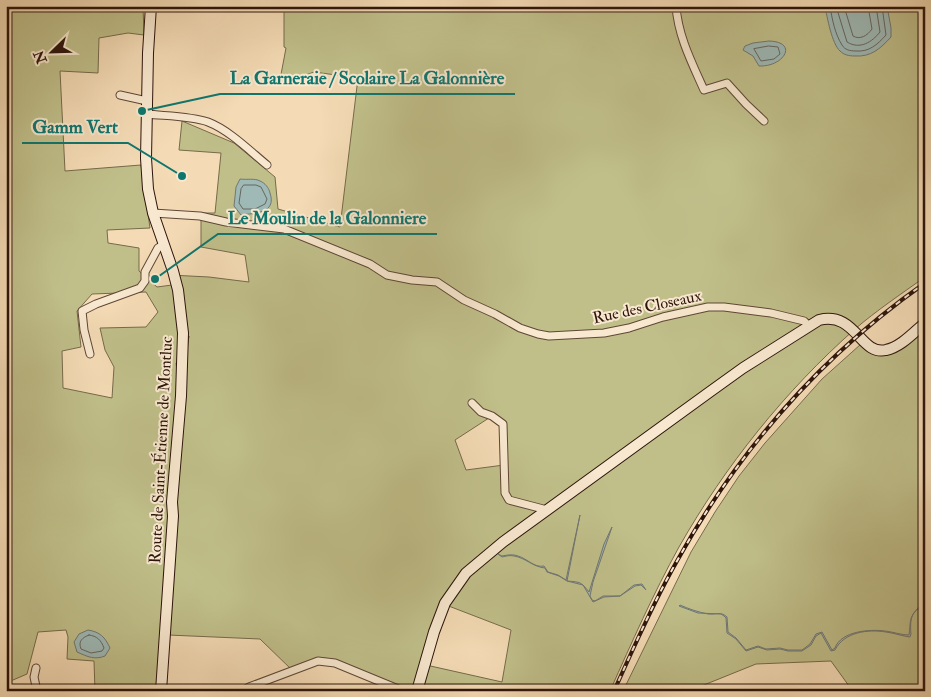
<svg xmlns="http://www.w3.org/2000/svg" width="931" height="697" font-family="'IM FELL Double Pica',serif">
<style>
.green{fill:#c0bf8a;stroke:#766a4a;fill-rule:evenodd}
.water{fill:#9eb9b6;stroke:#717772}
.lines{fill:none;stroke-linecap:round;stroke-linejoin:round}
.shore{stroke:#666660;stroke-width:1}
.street-casing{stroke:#5f4636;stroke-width:9}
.secondary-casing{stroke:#2d140b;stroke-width:12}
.street{stroke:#f8e8cf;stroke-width:7}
.secondary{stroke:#f8e8cf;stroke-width:10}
.rail-casing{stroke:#2d140b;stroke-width:4}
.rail{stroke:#f8e8cf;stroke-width:2;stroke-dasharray:5.5;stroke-linecap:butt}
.labels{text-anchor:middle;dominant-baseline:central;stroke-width:4;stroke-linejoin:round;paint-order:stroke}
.street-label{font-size:16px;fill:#2d140b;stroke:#f8e8cf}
.leader{fill:none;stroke:#0f766e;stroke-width:2}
.callout-dot{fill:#0f766e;stroke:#f8e8cf;stroke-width:2}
.callout-label{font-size:18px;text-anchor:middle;font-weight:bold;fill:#0f766e;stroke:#f8e8cf;stroke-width:4;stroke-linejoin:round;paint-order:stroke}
</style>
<rect width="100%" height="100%" fill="#f4dbb5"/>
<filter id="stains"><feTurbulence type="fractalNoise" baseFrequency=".004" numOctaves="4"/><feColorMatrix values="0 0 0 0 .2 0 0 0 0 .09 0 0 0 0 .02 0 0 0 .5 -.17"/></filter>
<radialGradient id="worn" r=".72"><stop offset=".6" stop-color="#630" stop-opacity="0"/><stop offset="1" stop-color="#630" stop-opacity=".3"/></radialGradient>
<path class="green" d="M6,6H143L144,35L128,33L99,38L98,73L60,71L65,171L141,165L150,228L107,230L108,243L139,248V271L157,287L172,285L170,275L209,277L249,282L245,255L201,247V213H215L221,153L179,150L182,121L234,143L275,177L278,209L340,227L358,78L314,72L279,85L286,48L284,47V6H925V277C901,294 876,311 855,329C785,391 725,466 679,547C653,594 632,642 610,691H411L373,680L335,663L318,661L293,671L260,639L168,635L159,691H95L94,661L67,659L68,637L66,630L38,632L27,674L6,683ZM146,292L158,312L146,327L100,328L105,350L114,367L112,398L63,388L62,351L81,347L77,311L92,294ZM189,336L181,394H180L176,363H183ZM492,416L503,424L504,465L466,470L455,440ZM446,605L511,630L502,682L426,665Z
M925,323V691H899L849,686L831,661L756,664L689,691H623L691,552L715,512L739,476L765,443L822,379L861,344L882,351Z"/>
<path class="water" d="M825,6H887L891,28V37C880,49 871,57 855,56C849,56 844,55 840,51C832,44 827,17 825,6Z
M769,41C799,42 784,67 759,66L753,56L743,50L745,46L753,43Z
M240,179C247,180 255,178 260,181C265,183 269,188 270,193C277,214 254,213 241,215L234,206L236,187Z
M580,515L567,581C581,582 581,582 589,592L604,544L612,527L593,582L590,596L592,600L595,601L603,596H620L634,585L642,584L646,590L641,585L635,586L620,596L604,597L593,602L583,585L567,581L559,576L547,572L545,568C533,567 526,558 514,556C510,555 506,556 502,557L498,554L502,556C507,555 513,554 518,556C528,559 534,568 544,566L548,572L558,575L566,580Z
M680,605C689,609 698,612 708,614C715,615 721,611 727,617L728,632L736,638L746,650L758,646L766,649L780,648L788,650H802L810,644L816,634L822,632L832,650L835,648C841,631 870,629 885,631C894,632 901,635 909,635C911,622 908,618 919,607H925C910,609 910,622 911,634L910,637C902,636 894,633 886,632C868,629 844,632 835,650L831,651L821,633L816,636L811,645L802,651H788L780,649L767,650L758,647L746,651L736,639L727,633L726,618L724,616L721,614L698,613L679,606Z
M88,630C100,632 105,637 110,648L105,656C95,660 88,657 77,652L74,642L79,634Z"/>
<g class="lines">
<path class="shore" d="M830,6C832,19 835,34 842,45C845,50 850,51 856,51C869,52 877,45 886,35L882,6
M836,6L847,42C860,50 872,42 880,32L876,6
M844,6L853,36C860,40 867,36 872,29L868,6
M769,46L778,47L780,54L774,59L761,61L754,49Z
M244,185H256L261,187L267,199L265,204L255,209H243L239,203L241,189Z
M89,635C97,636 101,640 104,648L102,651L91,653L81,649C78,641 82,638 89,635Z"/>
<g class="street-casing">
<path id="street" d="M676,6C678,36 692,63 704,90L727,83L746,104L764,121
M120,95L147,101
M147,114C165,116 191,116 208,122C229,130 250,151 267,165
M153,213L200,216L226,222L284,229L370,264L387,275L412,280L437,282L464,300L495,314L520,328L538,334L549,336L604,333L629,328L663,317L708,307H724L771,313L804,321L808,325
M90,354L84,330L82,311L96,304L140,288L145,281V272L158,248L164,244
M472,403L481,412L492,416L503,424L505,493L509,500L547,510
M36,668L34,677L37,691
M243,691L249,687L318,661L335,663L403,691"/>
</g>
<g class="secondary-casing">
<path id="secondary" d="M151,6L148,53L146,158L148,189L153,213L173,271L178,290L183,333L181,396L172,502L173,516L161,691
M417,691L434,632L445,603L466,573L503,542L711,391L743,368L819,320C856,311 860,356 886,350C901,347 914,332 925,323"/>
</g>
<use href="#street" class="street"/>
<use href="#secondary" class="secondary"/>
<g class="rail-casing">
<path id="rail" d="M614,691C634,647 653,603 677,561C738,451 821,356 925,283"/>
</g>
<use href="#rail" class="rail"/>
</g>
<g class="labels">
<g class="street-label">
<text transform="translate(647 307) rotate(-12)">Rue des Closeaux</text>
<text transform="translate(161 450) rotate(-87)">Route de Saint-Étienne de Montluc</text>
</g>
</g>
<path class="leader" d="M142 111L220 94H515M182 176L128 143H22M155 279L218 234H437"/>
<g class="callout-dot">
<circle cx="142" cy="111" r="5"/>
<circle cx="182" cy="176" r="5"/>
<circle cx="155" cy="279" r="5"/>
</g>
<g class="callout-label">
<text x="367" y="84">La Garneraie / Scolaire La Galonnière</text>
<text x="75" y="133">Gamm Vert</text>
<text x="327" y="224">Le Moulin de la Galonniere</text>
</g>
<rect width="931" height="697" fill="none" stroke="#f4dbb5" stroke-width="25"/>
<rect x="8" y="8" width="916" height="682" fill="none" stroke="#2d140b" stroke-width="2.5"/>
<rect x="12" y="12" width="906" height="672" fill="none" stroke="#2d140b"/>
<g transform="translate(52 52) rotate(247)" stroke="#f8e8cf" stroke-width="4" paint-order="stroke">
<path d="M0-4L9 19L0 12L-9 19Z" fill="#2d140b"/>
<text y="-8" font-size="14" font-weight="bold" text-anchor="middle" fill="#2d140b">N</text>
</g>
<rect width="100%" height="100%" filter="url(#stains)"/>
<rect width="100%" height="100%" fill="url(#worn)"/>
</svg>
